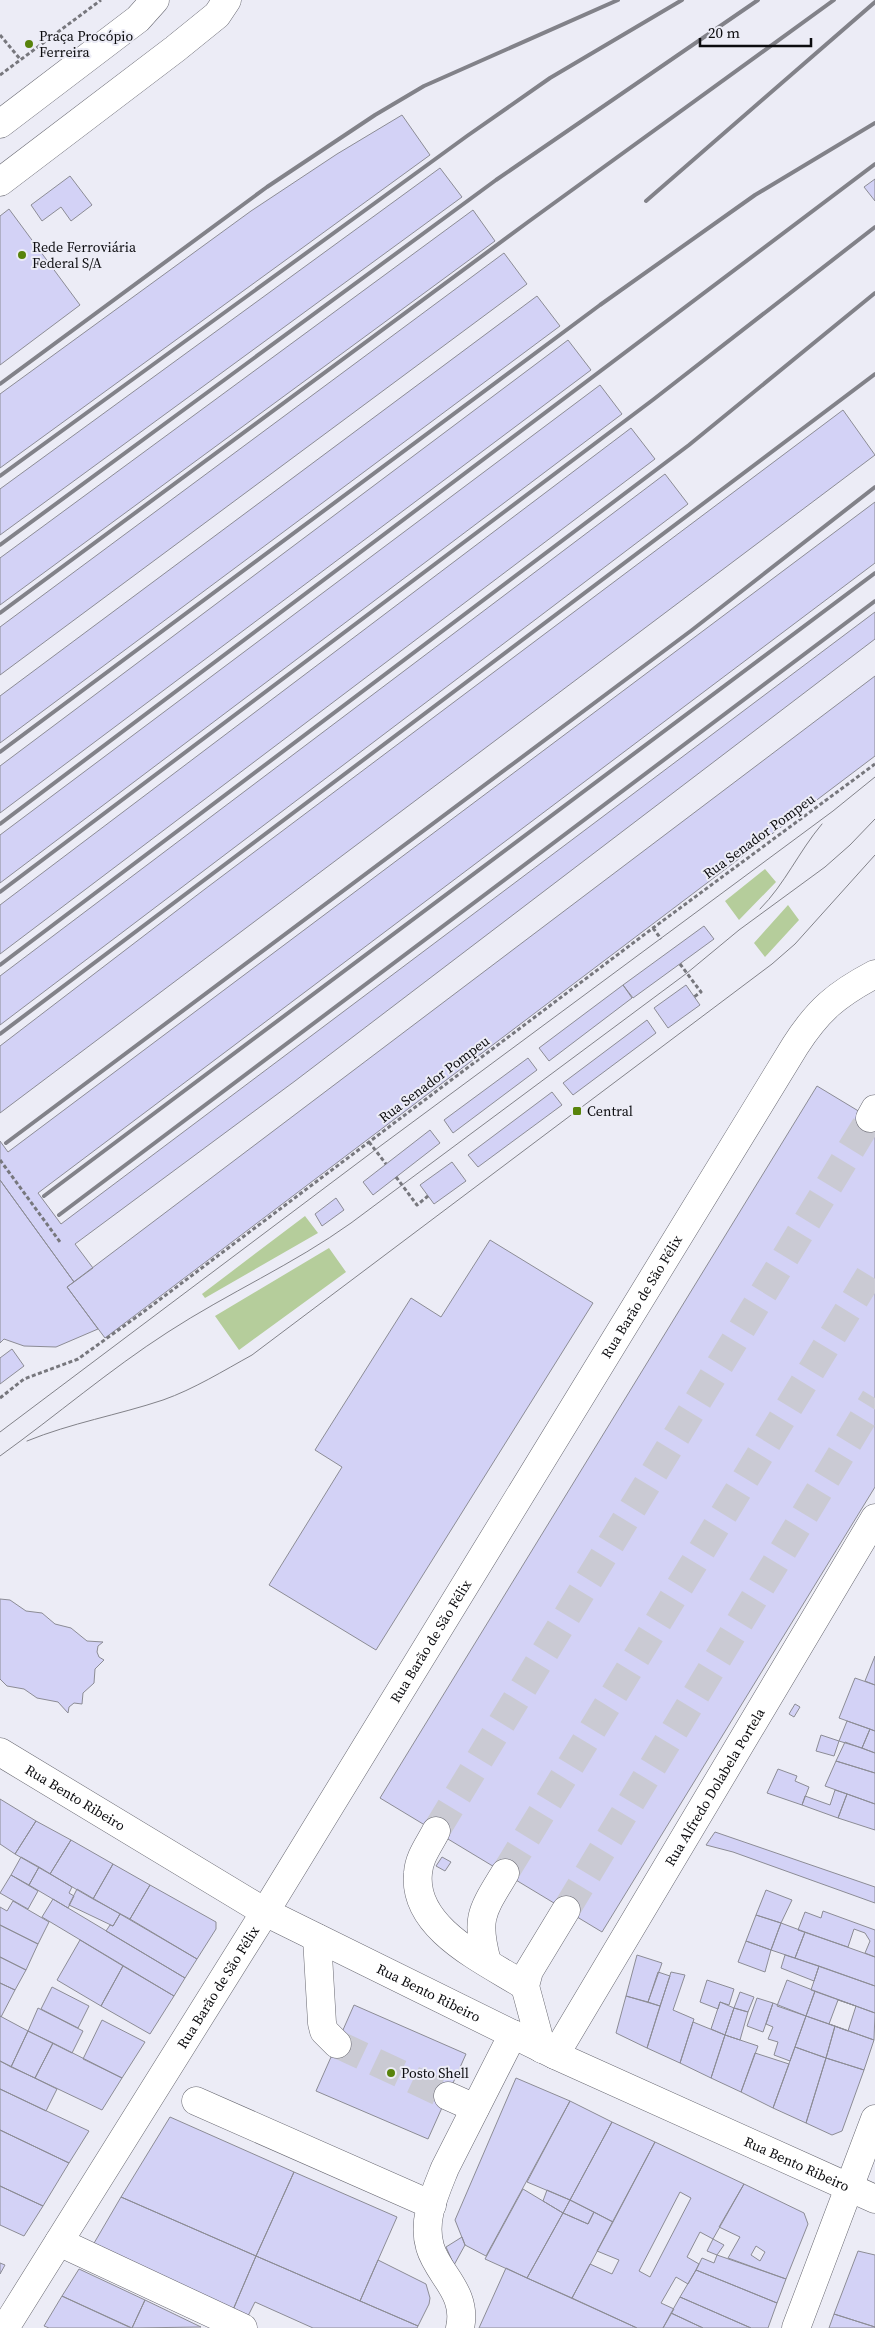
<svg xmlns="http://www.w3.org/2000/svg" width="875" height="2328" font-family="'Source Serif 4',serif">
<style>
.green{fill:#b5cd9b}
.building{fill:#d3d2f6;stroke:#8c8c95;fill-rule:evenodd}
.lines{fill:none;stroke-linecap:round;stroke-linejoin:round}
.minor-tunnel{stroke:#cacad3;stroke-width:28;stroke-dasharray:28 14;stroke-linecap:butt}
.minor-casing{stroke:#686871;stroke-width:29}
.path{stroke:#77777d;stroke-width:3;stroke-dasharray:4 2.5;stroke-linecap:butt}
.minor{stroke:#fff;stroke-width:28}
.tram{stroke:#828289;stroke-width:1}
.rail{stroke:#828289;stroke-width:4}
.poi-dot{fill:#58830b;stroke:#ececf6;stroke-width:2}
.labels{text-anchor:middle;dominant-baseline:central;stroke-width:4;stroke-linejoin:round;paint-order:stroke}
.poi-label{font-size:14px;fill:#0c0c0f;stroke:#ececf6;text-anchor:start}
.street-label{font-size:14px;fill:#0c0c0f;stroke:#ececf6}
</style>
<rect width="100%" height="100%" fill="#ececf6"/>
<path class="green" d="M765,869L776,882L739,920L725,901Z
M788,905L799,920L765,957L754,943Z
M305,1216L318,1233L205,1298L202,1294Z
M329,1248L346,1272L239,1350L215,1316Z"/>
<path class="building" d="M402,115L430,155L0,468V394L251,211L337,154Z
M440,168L462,197L0,535V489Z
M70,176L92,205L71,221L61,207L42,221L31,205Z
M875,179V201L864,187Z
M9,209L80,305L0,365V216Z
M473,210L495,241L0,605V558Z
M504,253L527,284L0,675V627Z
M537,296L560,326L0,743V696Z
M568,340L591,370L0,813V766Z
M600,385L622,414L0,883V835Z
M843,410L875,455L0,1113V1046L205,889Z
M631,428L655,459L0,954V905Z
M665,474L688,504L0,1025V976Z
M875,502V563L38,1193L61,1224L875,612V639L295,1081L75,1244L93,1268L74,1282L0,1180V1141L8,1152Z
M875,676V756L105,1338L67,1287Z
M704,926L714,939L633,998L623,985Z
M623,985L632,998L549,1061L539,1048Z
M686,985L700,1005L668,1028L654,1008Z
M647,1020L656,1033L573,1095L563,1083Z
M528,1058L537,1070L453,1133L444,1120Z
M817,1086L875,1121V1487L602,1932L380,1798Z
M552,1092L562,1105L478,1167L468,1155Z
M430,1130L440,1143L373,1195L363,1182Z
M452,1162L466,1181L434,1204L420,1185Z
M0,1180L74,1282L67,1287L98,1329L56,1347L24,1346L4,1339L0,1343Z
M336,1198L344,1210L322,1226L315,1214Z
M490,1240L593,1303L376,1650L269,1585L342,1467L315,1450L411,1298L441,1317Z
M12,1349L24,1366L0,1384V1358Z
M0,1599L10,1600L26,1611L42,1613L55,1624L71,1628L87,1641L103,1642L98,1646L97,1652L99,1657L104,1660L95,1669L94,1683L83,1693L82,1704L74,1703L69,1707L68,1713L58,1702L37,1698L24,1689L7,1686L0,1679Z
M875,1656V1685L865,1681Z
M855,1678L875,1685V1731L839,1718Z
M795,1704L800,1707L794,1717L789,1714Z
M847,1721L870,1729L862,1748L839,1741Z
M870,1729L875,1731V1753L862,1748Z
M821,1735L839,1741L834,1756L816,1751Z
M845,1742L875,1753V1773L836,1761Z
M836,1761L875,1773V1804L825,1786Z
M778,1769L797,1776L795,1781L809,1787L802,1805L767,1793Z
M835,1790L847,1794L838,1818L802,1805L805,1796L830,1805Z
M847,1794L875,1804V1830L838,1818Z
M0,1799L36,1821L15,1854L0,1844Z
M36,1821L71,1840L50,1874L15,1854Z
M715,1832L875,1887V1903L733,1852L706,1845Z
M71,1840L113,1864L93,1899L50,1874Z
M21,1857L39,1867L29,1885L11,1875Z
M442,1857L451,1862L445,1871L436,1866Z
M113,1864L150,1885L130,1919L93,1899Z
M39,1867L72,1887L69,1893L74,1896L68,1908L29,1885Z
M11,1875L38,1891L28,1909L0,1893Z
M150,1885L216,1922V1929L197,1959L130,1919Z
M77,1889L120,1914L113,1926L69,1905Z
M766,1890L792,1900L781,1923L756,1915Z
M53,1899L185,1978L174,1996L42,1917Z
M13,1901L49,1922L38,1944L0,1925V1907L7,1911Z
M823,1911L875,1930V1957L865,1953L870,1941L865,1933L854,1929L848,1947L798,1930L805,1912L821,1918Z
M120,1914L197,1959L185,1978L106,1931L110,1925L113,1926Z
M756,1915L781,1923L771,1950L746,1941Z
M781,1923L805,1932L795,1958L771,1950Z
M0,1925L38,1944L26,1970L0,1957Z
M805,1932L875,1957V1986L795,1958Z
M80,1940L123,1966L101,2006L57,1980Z
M746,1941L771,1950L765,1972L738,1962Z
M637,1955L662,1963L648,2002L626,1996Z
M785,1955L819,1966L814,1981L781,1968Z
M0,1957L26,1970L15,1990L0,1983Z
M123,1966L174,1996L150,2034L101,2006Z
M819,1966L875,1986V2013L811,1990Z
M658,1972L670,1976L660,2006L648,2002Z
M671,1972L685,1975L673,2010L694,2019L680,2063L647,2048Z
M707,1980L734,1989L729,2005L720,2002L718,2009L700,2002Z
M787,1980L815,1991L806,2016L777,2006Z
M0,1983L15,1990L1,2017L0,2016Z
M52,1987L89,2006L78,2028L41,2009Z
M815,1991L875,2013L874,2040L806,2016Z
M740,1992L754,1997L748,2012L734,2008Z
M626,1996L660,2006L647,2048L616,2033Z
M757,1998L773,2003L763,2032L747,2026Z
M838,2000L856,2006L848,2031L829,2024Z
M720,2002L734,2008L725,2035L711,2029Z
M773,2003L806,2016L790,2061L774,2055L778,2042L768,2039L773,2027L766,2024Z
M354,2005L466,2054L428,2139L316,2091Z
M38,2008L83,2031L72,2053L28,2031Z
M734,2008L748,2012L740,2040L725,2035Z
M0,2016L28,2031L11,2067L0,2061Z
M806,2016L835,2026L826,2058L795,2047Z
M102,2020L145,2042L122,2078L83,2059Z
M693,2022L725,2035L711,2078L680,2063Z
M835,2026L874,2040L864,2070L826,2058Z
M28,2031L53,2043L35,2078L11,2067Z
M725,2035L758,2046L741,2092L711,2078Z
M53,2043L122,2078L102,2110L35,2078Z
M795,2047L826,2058L806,2123L773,2108Z
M755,2053L789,2064L773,2108L741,2092Z
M826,2058L864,2070L842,2131L832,2135L806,2123Z
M0,2061L57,2089L46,2111L0,2089Z
M516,2078L570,2101L486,2256L465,2245L455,2220Z
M0,2089L89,2131L69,2163L0,2130Z
M570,2101L612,2122L570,2200L527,2182Z
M170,2117L294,2172L256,2256L121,2197Z
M612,2122L655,2142L613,2222L570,2200Z
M0,2130L69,2163L43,2206L0,2186Z
M655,2142L744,2184L713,2239L700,2232L687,2257L699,2264L696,2270L688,2284L676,2277L661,2303L674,2309L663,2328H637L572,2298L590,2264L612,2274L619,2260L597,2251ZM680,2192L691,2198L650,2277L639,2271Z
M294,2172L397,2217L360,2301L256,2256Z
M744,2184L804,2213L808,2224L786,2279L728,2258L740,2237L719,2227Z
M0,2186L43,2206L24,2236L0,2225Z
M523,2189L563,2213L527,2278L485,2259Z
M547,2190L570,2200L563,2213L543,2201Z
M121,2197L256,2256L232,2312L90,2250Z
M570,2200L594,2212L588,2224L563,2213Z
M594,2212L613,2222L572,2298L527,2278L563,2213L588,2224Z
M462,2237L465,2245L454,2265L446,2247Z
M713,2239L724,2245L717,2255L707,2251Z
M756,2246L765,2252L760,2261L751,2255Z
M858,2251L875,2255V2327L834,2314Z
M717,2255L786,2279L777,2303L696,2270L702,2258L714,2263Z
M256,2256L418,2326L417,2328H313L255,2302L248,2316L233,2310Z
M378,2260L426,2284L430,2298L429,2304L418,2326L360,2301Z
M0,2263L5,2265L0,2274Z
M506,2268L527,2278L637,2328H479Z
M79,2269L145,2300L132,2328L62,2296Z
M696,2270L777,2303L768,2328H751L680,2297Z
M62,2296L66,2298L131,2328H49L44,2326Z
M680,2297L751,2328H703L671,2313Z
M145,2300L201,2327L132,2328Z
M671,2313L703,2328H663Z
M834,2314L875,2327V2328H829Z"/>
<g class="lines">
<path class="minor-tunnel" d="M436,1831L870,1118
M505,1873L875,1266
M566,1910L875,1398
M337,2044L448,2096"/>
<g class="minor-casing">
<g id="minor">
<path d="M0,124L138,19L155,0"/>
<path d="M0,182L175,49L217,15L227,0"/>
<path d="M870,1118L875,1109"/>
<path id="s1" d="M0,1752L265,1912L555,2055L875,2199"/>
<path d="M436,1831C429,1845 419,1857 418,1873C412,1929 486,1961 525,1986"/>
<path d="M317,1938L322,2023L324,2031L337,2044"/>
<path d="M487,1962C475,1918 482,1911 505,1873"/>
<path d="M542,2049L525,1986L529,1971L566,1910"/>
<path id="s2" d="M555,2055L875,1518"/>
<path d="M448,2096L475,2108"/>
<path d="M196,2101L432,2205"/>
<path d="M59,2242L243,2328"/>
<path id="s3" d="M5,2328L265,1912L795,1046C818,1010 837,994 875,974"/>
<path d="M460,2328C468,2292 438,2275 430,2247C422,2220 435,2193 445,2168L513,2034"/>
<path d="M796,2328L875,2119"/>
</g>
</g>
<path class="path" d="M0,35L20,59
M0,75L101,0
M653,928L661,939
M680,964L701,992L694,997
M369,1142L386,1164
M0,1160L60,1242
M396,1177L417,1205L428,1196
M0,1398L24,1379L78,1359L142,1313L653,928L875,764"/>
<use href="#minor" class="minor"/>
<path class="tram" d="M760,909C785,884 799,851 822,824
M0,1432L375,1150L833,811L875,777
M27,1441C71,1423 118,1415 163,1400C194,1389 223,1371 252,1355L772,964L795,944L875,855
M0,1456C57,1415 109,1370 168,1332C228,1293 294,1264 351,1223L687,973L739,930L825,867L850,845L875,819"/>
<path class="rail" d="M646,201L875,2
M0,384L267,187L375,115L424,86L618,0
M0,476L467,136L550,78L682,0
M0,545L496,180L758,0
M0,613L528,222L834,0
M0,752L600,305L755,195L875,123
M0,824L875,164
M0,892L654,399L875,227
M0,965L689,445L875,293
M0,1034L875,374
M6,1143L692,630L875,487
M44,1196L875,573
M59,1215L875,601"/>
</g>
<g class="poi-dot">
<circle cx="29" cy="44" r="5"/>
<circle cx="22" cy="255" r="5"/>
<rect x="572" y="1106" width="10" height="10" rx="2.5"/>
<circle cx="391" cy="2073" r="5"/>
</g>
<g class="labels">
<g class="poi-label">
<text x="39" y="36">Praça Procópio<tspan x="39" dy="16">Ferreira</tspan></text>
<text x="32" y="247">Rede Ferroviária<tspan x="32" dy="16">Federal S/A</tspan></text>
<text x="587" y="1111">Central</text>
<text x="401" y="2073">Posto Shell</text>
</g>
<g class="street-label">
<text transform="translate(759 836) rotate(-36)">Rua Senador Pompeu</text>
<text transform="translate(434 1079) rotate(-37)">Rua Senador Pompeu</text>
<text stroke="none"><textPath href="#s3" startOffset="1212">Rua Barão de São Félix</textPath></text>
<text stroke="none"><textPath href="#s3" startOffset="808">Rua Barão de São Félix</textPath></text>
<text stroke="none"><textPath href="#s2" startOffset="312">Rua Alfredo Dolabela Portela</textPath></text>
<text stroke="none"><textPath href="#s1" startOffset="88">Rua Bento Ribeiro</textPath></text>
<text stroke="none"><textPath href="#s3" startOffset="402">Rua Barão de São Félix</textPath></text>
<text stroke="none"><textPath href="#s1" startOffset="492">Rua Bento Ribeiro</textPath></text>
<text stroke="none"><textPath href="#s1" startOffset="898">Rua Bento Ribeiro</textPath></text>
</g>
</g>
<path d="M700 38v8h111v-8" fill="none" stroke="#0c0c0f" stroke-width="2.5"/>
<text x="708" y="38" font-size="15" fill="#0c0c0f" stroke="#ececf6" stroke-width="4" paint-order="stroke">20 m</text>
</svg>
